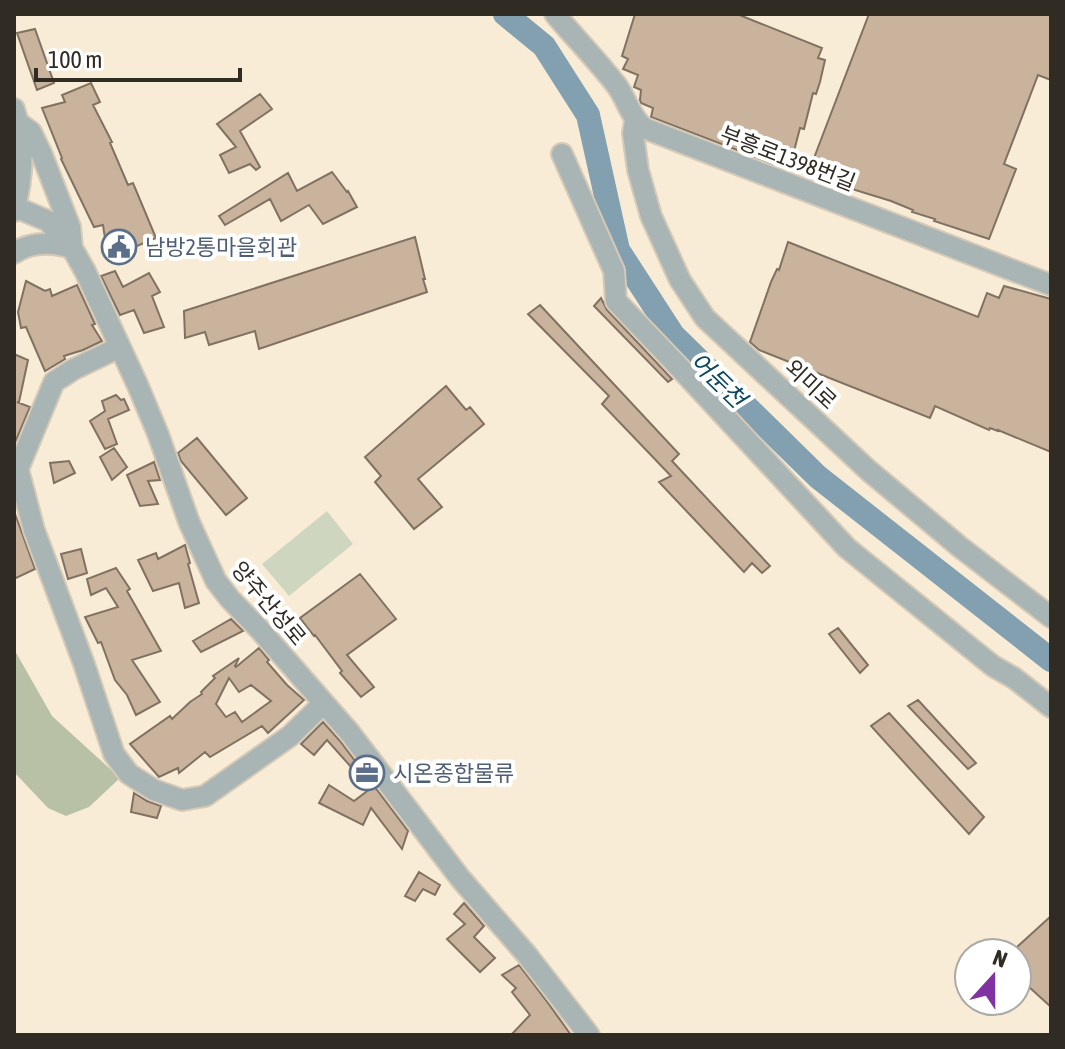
<svg xmlns="http://www.w3.org/2000/svg" width="1065" height="1049" font-family="'Asap Condensed','Noto Sans KR',sans-serif">
<style>
.green{fill:#ced6c0}
.forest{fill:#b8c1a5}
.lines{fill:none;stroke-linecap:round;stroke-linejoin:round}
.river{stroke:#82a0af;stroke-width:24}
.building{fill:#c9b39d;stroke:#817161;stroke-width:2;fill-rule:evenodd}
.minor-casing{stroke:#d5c9b7;stroke-width:24}
.minor{stroke:#a9b5b5;stroke-width:20}
.labels{text-anchor:middle;dominant-baseline:central;stroke-width:8;stroke-linejoin:round;paint-order:stroke}
.street-label{font-size:22px;fill:#302b23;stroke:#fff}
.service-label{font-size:22px;fill:#4e5e75;stroke:#fff;text-anchor:start}
.water-label{font-size:24px;font-style:italic;fill:#09475f;stroke:#fff}
</style>
<rect width="100%" height="100%" fill="#f9ecd7"/>
<path class="green" d="M327,511L353,544L289,596L262,564Z"/>
<path class="forest" d="M14,649L52,716L120,778L89,807L66,816L48,808L14,772Z"/>
<g class="lines">
<path class="river" d="M505,14L544,46L588,115L618,250L673,335L818,477L1051,660"/>
</g>
<path class="building" d="M635,14H737L822,48L818,58L825,60L820,82L816,94L813,93L804,129L800,128L794,151L790,150L784,168L651,117L653,108L641,103L640,100L641,90L634,87L638,75L623,69L628,59L622,56Z
M869,14H1051V80L1038,75L1004,164L1016,169L989,239L934,221L935,219L912,212L913,210L891,201L842,186L844,182L809,171Z
M35,29L54,83L37,90L17,33Z
M91,83L100,102L93,105L112,142L110,143L128,185L133,183L156,238L132,248L133,251L108,258L103,225L94,227L61,159L62,158L42,108L65,102L62,95Z
M260,94L272,109L240,131L260,167L256,170L250,164L229,173L220,155L236,147L217,124Z
M332,172L347,192L348,191L357,207L323,224L309,205L281,221L270,199L225,225L219,216L288,173L297,191Z
M415,237L425,279H423L427,292L259,349L255,331L209,345L205,332L185,338L184,311Z
M788,242L978,317L987,293L999,298L1004,286L1051,299V452L998,430V431L990,428L989,430L935,406L930,418L759,350L750,342L771,282L777,269L779,270Z
M115,271L123,287L149,273L160,292L152,296L164,327L144,333L134,310L120,315L101,276Z
M26,281L45,291L50,289L52,296L77,285L95,324L92,325L102,341L83,350L64,356L65,359L45,371L26,327L21,328L18,312Z
M601,298L607,310L672,379L668,382L594,306Z
M540,305L679,454L672,461L770,566L762,573L752,563L744,572L659,482L671,476L602,404L609,396L528,314Z
M14,354L28,360L19,402H17L30,407L14,445Z
M446,386L466,410L470,407L484,424L418,479L442,507L414,529L375,482L381,476L365,457Z
M116,395L121,400L124,399L129,410L108,419L117,444L105,449L90,421L105,411L102,401Z
M197,438L247,498L226,515L181,461L178,453Z
M114,448L127,467L112,480L100,457Z
M69,461L75,473L54,483L50,463Z
M154,462L160,480L148,481L158,504L140,506L127,475Z
M14,511L35,569L14,579Z
M185,545L190,563L188,564L199,603L185,608L179,583L153,591L138,560L156,553L158,559Z
M81,549L87,573L68,579L61,554Z
M116,568L130,589L127,591L161,651L132,660L160,702L136,715L127,695L115,680L101,642L98,643L85,617L118,607L106,588L91,595L87,579Z
M360,574L396,619L347,655L374,687L361,697L340,673L342,671L315,635L314,636L300,618Z
M231,619L243,631L201,652L193,641Z
M838,628L868,665L860,673L829,634Z
M259,648L269,660L267,662L287,685L304,700L268,733L262,726L210,757L205,752L179,773L178,768L159,777L130,744L170,716L172,719L190,702L202,694L201,692L215,678L213,676L239,658L235,666L236,667ZM229,678L239,692L251,685L271,701L242,722L235,712L226,717L216,704Z
M918,700L976,763L968,769L908,706Z
M889,713L984,817L969,834L871,726Z
M323,722L340,741L365,774L360,777L327,740L314,755L301,744Z
M329,785L354,801L374,786L408,831L402,849L371,808L363,825L319,803Z
M134,793L147,801L161,806L157,818L131,812Z
M419,872L440,885L435,895L423,889L415,901L405,896Z
M464,903L484,926L474,937L495,958L480,972L447,939L465,924L454,914Z
M1051,916V1007L1017,976V947Z
M519,965L548,1003L571,1035H511L530,1015L512,992L516,988L502,975Z"/>
<g class="lines">
<g class="minor-casing">
<path id="minor" d="M555,14C575,38 598,61 617,86C627,100 631,118 644,128L1051,285
M14,109C25,141 23,178 14,211
M635,121L633,133L638,170L651,216L680,280L705,318L868,470L960,547L1051,617
M19,123L31,132L42,155L70,227L72,248
M562,154L614,271L616,301L680,368L847,548L993,666L1014,678L1051,707
M15,207L48,221L72,248L85,271L138,386L158,434L189,522L216,581L230,599L261,631L350,733L460,878L527,955L589,1035
M14,253C32,241 52,242 72,248
M120,347L74,369L54,382L18,469L34,530L84,664L114,754L129,774L154,790L182,800L205,796L290,736L323,704"/>
</g>
<use href="#minor" class="minor"/>
</g>
<defs>
<g id="civic-ring" transform="scale(1.8)"><circle r="9.5" fill="#fff" stroke="#5c6f8a" stroke-width="1.5"/><path d="M-.6-6.5H3V-4.5H.6V-3L4-1V1h2V6H-6V1h2V-1L-.6-3ZM-1.2 2.5V6h2.4V2.5Z" fill="#5c6f8a"/></g>
<g id="office-ring" transform="scale(1.8)"><circle r="9.5" fill="#fff" stroke="#5c6f8a" stroke-width="1.5"/><path d="M-6-3h4V-5.5h4V-3h4V5H-6ZM-1-4.5V-3h2v-1.5ZM-6 0V1H6V0Z" fill="#5c6f8a"/></g>
</defs>
<g fill-rule="evenodd">
<use href="#civic-ring" x="119" y="247"/>
<use href="#office-ring" x="367" y="773"/>
</g>
<g class="labels">
<g class="street-label">
<text transform="translate(788 158) rotate(21)">부흥로1398번길</text>
<text transform="translate(811 384) rotate(43)">외미로</text>
<text transform="translate(269 603) rotate(50)">양주산성로</text>
</g>
<g class="service-label">
<text x="145" y="247">남방2통마을회관</text>
<text x="393" y="773">시온종합물류</text>
</g>
<g class="water-label">
<text transform="translate(718 380) rotate(44)">어둔천</text>
</g>
</g>
<rect width="1065" height="1049" fill="none" stroke="#302b23" stroke-width="32"/>
<g transform="translate(993 977) rotate(21)"><circle r="38" fill="#ffffff" stroke="#acaaa7" stroke-width="2"/>
<path d="M0-6L14 30L0 20L-14 30Z" fill="#8032a3"/>
<text y="-12" font-size="22" font-weight="bold" text-anchor="middle" fill="#302b23">N</text>
</g>
<path d="M36 68v12h204v-12" fill="none" stroke="#302b23" stroke-width="4"/>
<text x="48" y="68" font-size="24" fill="#302b23" stroke="#ffffff" stroke-width="6" paint-order="stroke">100 m</text>
</svg>
